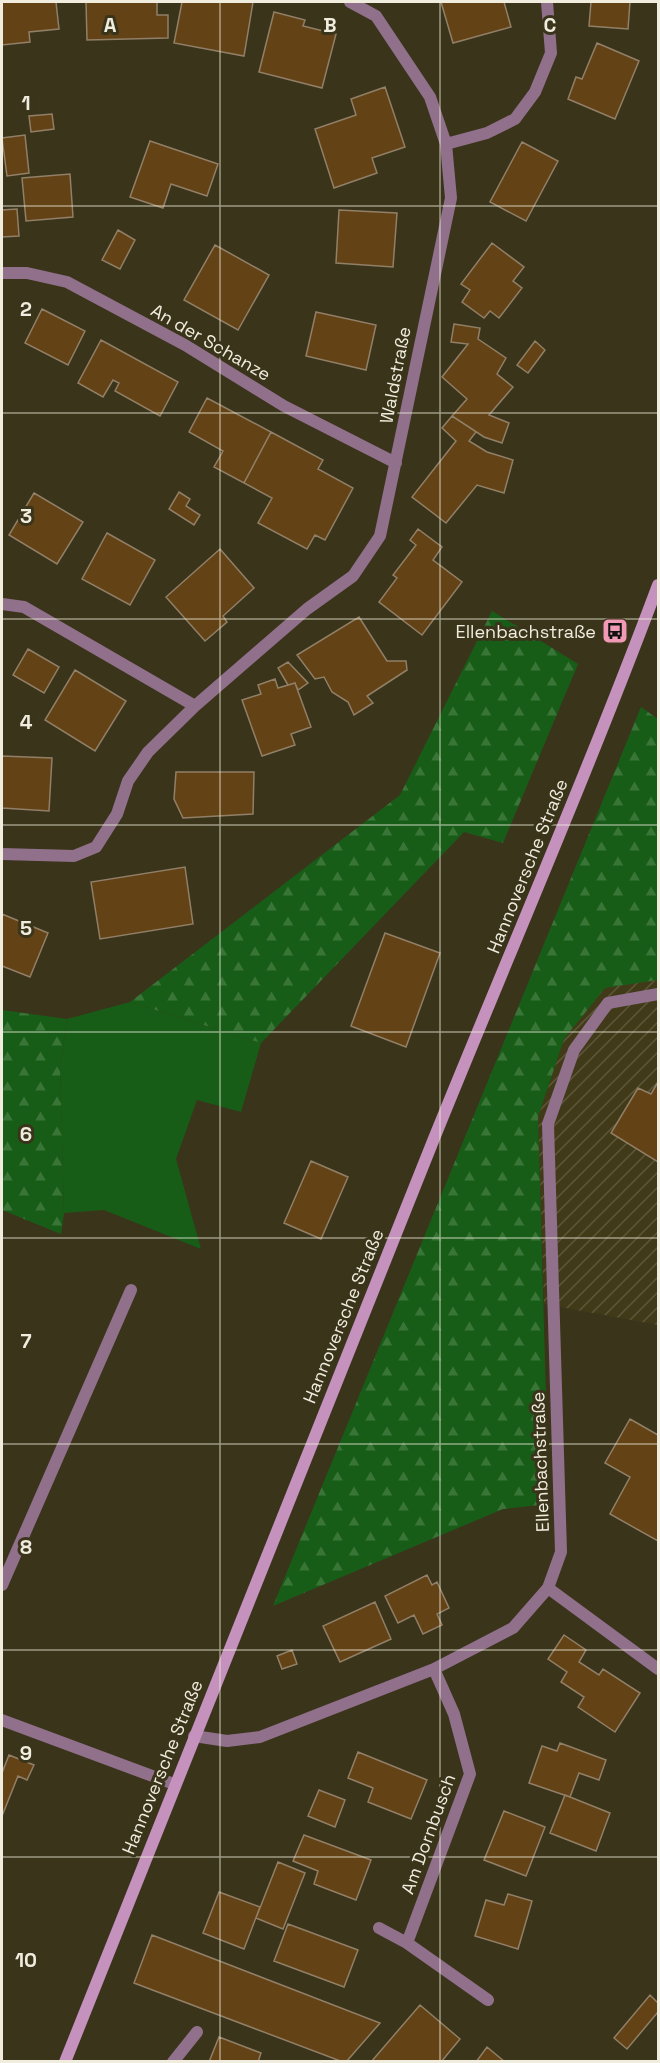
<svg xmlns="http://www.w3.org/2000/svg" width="660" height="2063" font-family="'Space Grotesk',sans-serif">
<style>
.industrial{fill:url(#industrial-furrows)}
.grass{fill:#185d17}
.forest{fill:url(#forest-firs)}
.building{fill:#634316;stroke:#917f67;stroke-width:1.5}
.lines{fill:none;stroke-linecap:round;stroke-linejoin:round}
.service{stroke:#90708b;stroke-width:12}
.minor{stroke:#90708b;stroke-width:12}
.secondary{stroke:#c492bd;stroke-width:12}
.grid{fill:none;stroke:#f0edde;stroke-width:1.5;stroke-opacity:0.55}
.labels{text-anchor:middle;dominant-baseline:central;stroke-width:6;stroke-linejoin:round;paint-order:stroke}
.street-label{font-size:18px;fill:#f0edde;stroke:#3a341b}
.poi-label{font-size:18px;fill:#f0edde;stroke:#3a341b;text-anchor:end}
.grid-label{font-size:20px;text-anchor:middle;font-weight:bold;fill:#f0edde;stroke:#3a341b;stroke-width:6;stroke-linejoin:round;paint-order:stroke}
</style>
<defs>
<pattern id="industrial-furrows" width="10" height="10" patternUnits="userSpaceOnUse" patternTransform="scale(1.5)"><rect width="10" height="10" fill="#413a19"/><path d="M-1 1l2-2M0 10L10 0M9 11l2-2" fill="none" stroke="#5d573a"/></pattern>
<pattern id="forest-firs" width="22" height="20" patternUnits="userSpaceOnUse" patternTransform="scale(1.5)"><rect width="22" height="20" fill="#185d17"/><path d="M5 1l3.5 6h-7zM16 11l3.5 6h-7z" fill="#3a7538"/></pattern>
</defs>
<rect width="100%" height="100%" fill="#3a341b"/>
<path class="industrial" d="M658,980V1325L544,1304L538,1117L564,1039L605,987Z"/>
<path class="grass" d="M130,1002L261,1043L241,1112L197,1100L176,1159L201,1249L104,1210L64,1213L60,1068L67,1019Z"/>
<path class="forest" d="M492,611L578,664L503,843L464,832L261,1043L130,1002L400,795Z
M641,707L658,719V980L605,988L564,1039L538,1117L549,1504L503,1509L273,1606Z
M2,1010L67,1019L60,1068L64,1213L61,1234L2,1210Z"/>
<path class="building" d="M2,2H56L59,29L29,32L30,42L2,45Z
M86,2H157V15H168V38L87,40Z
M182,2H253L244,56L174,43Z
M441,2H504L511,27L453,43Z
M591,2H630L628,29L589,26Z
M274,12L305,20L303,26L336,34L322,88L259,72Z
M597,43L639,61L615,119L568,99L576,77L582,79Z
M385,87L405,147L372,158L377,173L334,188L315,129L356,115L351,99Z
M52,114L54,129L31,132L29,116Z
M25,135L29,173L7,176L2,138Z
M150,141L218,164L207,196L171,184L163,208L130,197Z
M522,142L558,161L526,221L490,202Z
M70,174L73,217L26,221L22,178Z
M17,209L19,236L2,237V210Z
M339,210L397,213L393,267L336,263Z
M118,230L135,240L120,269L102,260Z
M492,243L524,267L513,281L522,288L499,318L490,311L484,318L462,302L470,290L461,284Z
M215,245L269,275L238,330L184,300Z
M42,309L85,331L68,365L25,343Z
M316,312L376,325L366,370L306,356Z
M454,324L480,328L478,339L506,358L497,374L513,387L489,415L509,423L502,443L484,437L452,416L467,399L442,377L468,344L451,342Z
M101,340L178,382L160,416L115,391L119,383L113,380L103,397L78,383Z
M535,341L545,350L528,373L517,365Z
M207,398L271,432L244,483L214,467L223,451L189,432Z
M452,416L476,432L469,441L487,452L513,460L504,493L477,485L446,523L412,497L456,441L442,428Z
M271,432L323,460L318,469L353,488L325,540L315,535L307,549L258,523L272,498L244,483Z
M179,492L190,499L186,506L200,515L194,525L169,509Z
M34,493L83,522L57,564L9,535Z
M418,529L442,547L433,560L462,582L422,635L379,602L397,578L393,575L416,545L410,540Z
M107,533L155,560L130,605L82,579Z
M220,549L254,588L223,616L227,622L205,641L166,597Z
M359,617L387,661H406L407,670L367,696L373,703L354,715L348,702L332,692L324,677L315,679L297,655Z
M28,649L59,667L44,693L13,675Z
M288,662L308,683L298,690L295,683L288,685L278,668Z
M75,670L126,701L95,751L45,720Z
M275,679L278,688L295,683L311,727L291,734L295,745L262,756L242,700L261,694L258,685Z
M2,756L52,758L49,811L2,808Z
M176,772H254L253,814L183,818L174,799Z
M185,867L193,924L100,939L91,882Z
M2,914L48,933L30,977L2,966Z
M385,933L440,953L406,1047L351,1026Z
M658,1082V1162L611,1133L638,1088L651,1094Z
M311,1161L348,1177L321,1239L284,1223Z
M630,1419L658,1435V1541L610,1514L630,1477L605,1463Z
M427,1575L432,1585L437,1582L449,1608L437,1614L442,1625L423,1634L414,1615L398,1623L385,1596Z
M375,1602L391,1639L340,1662L323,1626Z
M564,1635L586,1650L579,1662L599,1675L603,1669L640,1693L615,1732L578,1707L584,1697L561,1682L567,1672L548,1659Z
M292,1650L297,1664L282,1669L277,1656Z
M560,1743L606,1760L599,1780L579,1773L570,1797L529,1783L542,1746L557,1751Z
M358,1752L427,1780L411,1819L368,1802L373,1788L348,1778Z
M9,1755L34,1765L27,1780L18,1776L2,1816V1773Z
M319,1790L345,1800L335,1827L308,1816Z
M565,1795L610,1813L596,1851L550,1833Z
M504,1811L545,1827L526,1876L484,1860Z
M304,1835L371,1860L356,1900L314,1884L318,1871L293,1861Z
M278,1862L305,1873L283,1929L256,1918Z
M219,1892L260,1907L244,1949L203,1933Z
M508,1894L532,1901L518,1949L475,1936L486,1900L504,1905Z
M288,1924L358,1950L344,1987L274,1961Z
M152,1935L380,2023L346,2062H343L134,1983Z
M650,1995L658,2003V2012L627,2049L614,2038Z
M420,2005L460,2039L441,2062H371Z
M219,2037L261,2053L258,2062H209Z
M487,2047L505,2062H476Z"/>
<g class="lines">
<path class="service" d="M2,1585L131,1290
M173,2062L197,2032"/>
<path class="minor" d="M446,144L487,133L515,119L535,92L551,53L547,2
M2,273H27L67,282L185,345L284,406L396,463
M2,604L24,607L195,706
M2,854L74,856L96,847L117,814L128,781L148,752L195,706L307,609L353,576L380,536L451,198L446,144L430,97L376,16L350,2
M548,1588L658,1669
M2,1720L174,1784
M194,1736L227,1741L260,1737L434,1669L513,1628L548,1588L561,1552L548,1124L574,1050L608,1003L658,994
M379,1928L407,1943L488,2000
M407,1943L470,1774L454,1714L434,1669"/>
<path class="secondary" d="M65,2062C186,1754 309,1447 433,1141C508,956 588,772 658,585"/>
</g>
<path class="grid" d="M220,2V2062M440,2V2062M2,206H658M2,413H658M2,619H658M2,825H658M2,1032H658M2,1238H658M2,1444H658M2,1650H658M2,1857H658"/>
<defs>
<g id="bus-square" transform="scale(1.35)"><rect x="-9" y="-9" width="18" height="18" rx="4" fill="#f09ab5" stroke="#3a341b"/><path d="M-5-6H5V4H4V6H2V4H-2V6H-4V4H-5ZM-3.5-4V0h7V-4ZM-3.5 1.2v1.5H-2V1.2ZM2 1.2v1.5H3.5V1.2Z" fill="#111"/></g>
</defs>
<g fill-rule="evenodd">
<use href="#bus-square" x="615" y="631"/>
</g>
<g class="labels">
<g class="street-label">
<text transform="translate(211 342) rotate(30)">An der Schanze</text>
<text transform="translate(395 375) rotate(-79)">Waldstraße</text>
<text transform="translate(527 866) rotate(-68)">Hannoversche Straße</text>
<text transform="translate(343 1316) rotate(-68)">Hannoversche Straße</text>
<text transform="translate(540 1462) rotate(-92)">Ellenbachstraße</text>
<text transform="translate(162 1767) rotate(-68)">Hannoversche Straße</text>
<text transform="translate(428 1834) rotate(-70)">Am Dornbusch</text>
</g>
<g class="poi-label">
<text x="596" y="631">Ellenbachstraße</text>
</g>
</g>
<g class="grid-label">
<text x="110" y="32">A</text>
<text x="330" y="32">B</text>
<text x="550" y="32">C</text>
<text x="26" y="110">1</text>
<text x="26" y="316">2</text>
<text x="26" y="523">3</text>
<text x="26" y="729">4</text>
<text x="26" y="935">5</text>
<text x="26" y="1141">6</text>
<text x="26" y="1348">7</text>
<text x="26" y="1554">8</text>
<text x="26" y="1760">9</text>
<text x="26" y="1967">10</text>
</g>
<rect width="660" height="2063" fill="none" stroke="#f0edde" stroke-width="6"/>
</svg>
